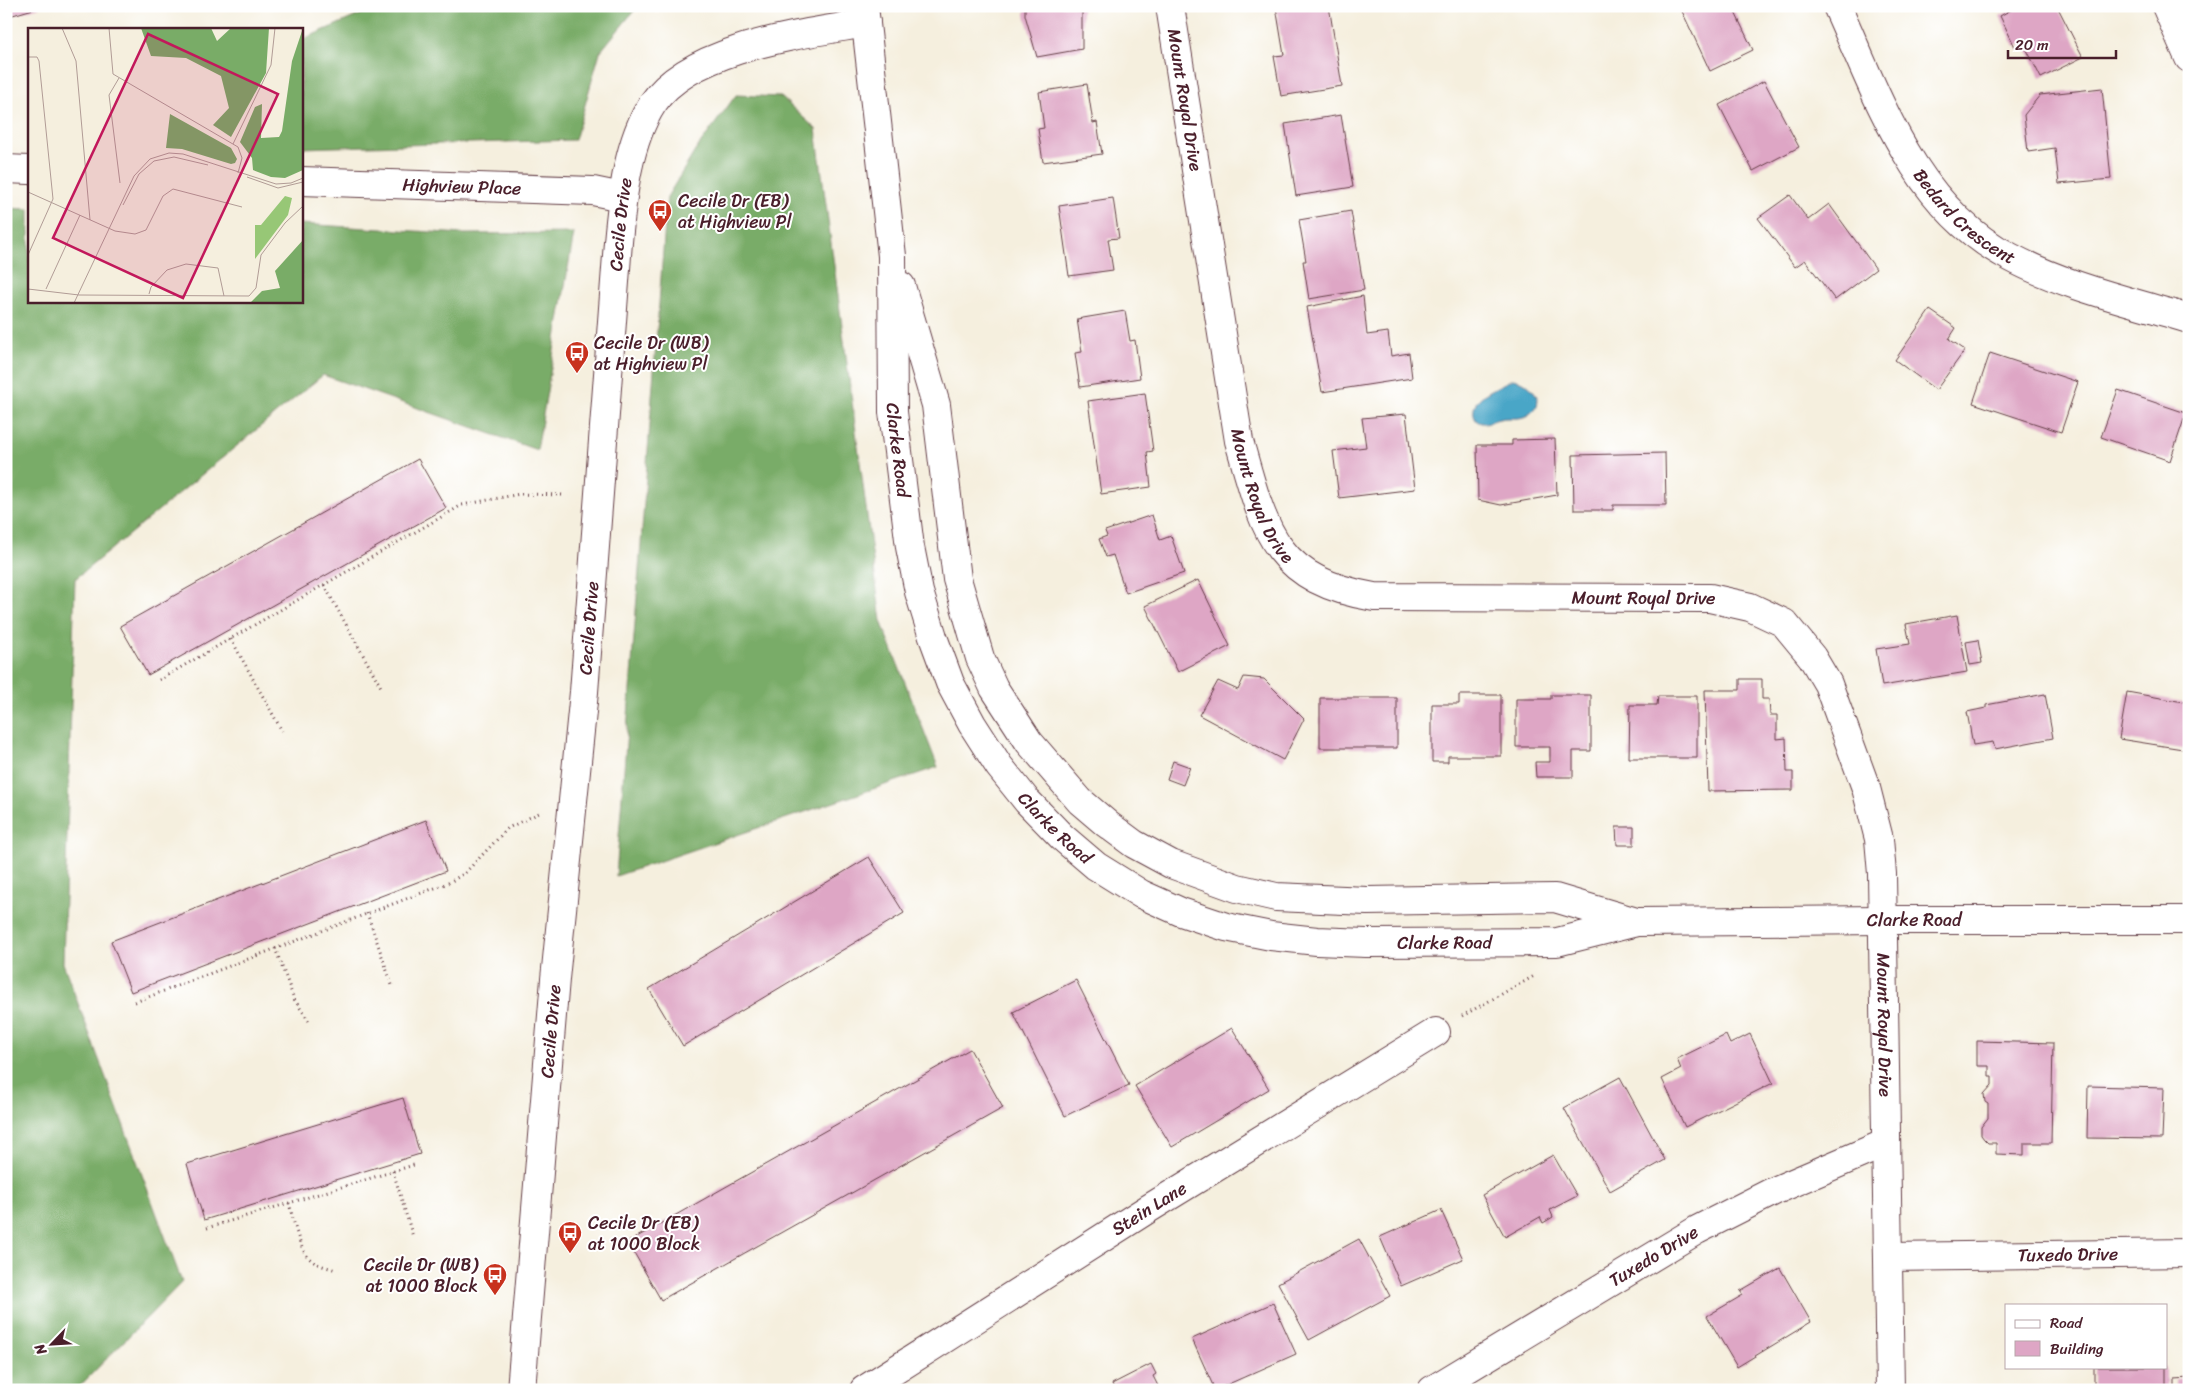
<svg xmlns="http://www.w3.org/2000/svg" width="2195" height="1396" font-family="Sriracha,sans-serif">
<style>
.forest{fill:#79ac67;stroke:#626649}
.water{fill:#49a6c7;stroke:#4a6279}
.building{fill:#dea6c5}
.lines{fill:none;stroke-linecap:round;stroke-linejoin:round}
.minor-casing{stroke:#643e46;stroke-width:30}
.major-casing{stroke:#643e46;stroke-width:30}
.path{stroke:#643e46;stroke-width:3;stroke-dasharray:1 4;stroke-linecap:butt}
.minor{stroke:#fff;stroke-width:28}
.major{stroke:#fff;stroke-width:28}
.labels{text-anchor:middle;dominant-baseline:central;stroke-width:4;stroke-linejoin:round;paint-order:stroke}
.street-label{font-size:18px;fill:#4a1f2b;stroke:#fff}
.poi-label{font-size:18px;fill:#4a1f2b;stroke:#fff;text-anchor:start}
.inset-road{fill:none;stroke:#b19c96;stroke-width:1}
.view{fill:#c2185b;fill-opacity:0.15;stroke:#c2185b;stroke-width:2.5}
.inset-edge{fill:none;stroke:#4a1f2b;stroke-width:2.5}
</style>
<rect width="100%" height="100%" fill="#fff"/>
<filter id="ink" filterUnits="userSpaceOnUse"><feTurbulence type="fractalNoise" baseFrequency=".02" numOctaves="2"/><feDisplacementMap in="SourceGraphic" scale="10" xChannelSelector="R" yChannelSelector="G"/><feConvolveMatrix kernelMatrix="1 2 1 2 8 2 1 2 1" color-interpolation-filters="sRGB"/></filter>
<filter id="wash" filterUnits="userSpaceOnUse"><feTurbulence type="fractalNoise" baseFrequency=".0096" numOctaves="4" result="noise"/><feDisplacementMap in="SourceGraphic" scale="20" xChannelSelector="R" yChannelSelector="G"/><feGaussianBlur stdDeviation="1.12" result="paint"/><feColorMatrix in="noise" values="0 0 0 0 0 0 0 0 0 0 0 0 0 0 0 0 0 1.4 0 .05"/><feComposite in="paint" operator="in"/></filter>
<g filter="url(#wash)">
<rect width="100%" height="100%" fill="#f5efde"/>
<path class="forest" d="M380,6H638L600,52L575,140L301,148V40Z
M736,95L781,97L816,129L881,621L938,767L616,876L667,197L695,151Z
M6,208L29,209V301H301V224L464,234L574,233L537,450L323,375L75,579L63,963L182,1282L76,1390H6Z"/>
<path class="water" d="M1512,379C1527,380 1548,399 1532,412C1521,422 1511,416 1499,419C1494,420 1489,423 1484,423C1471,424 1472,406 1478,400C1486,391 1502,385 1512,379Z"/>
<g id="blocks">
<path class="building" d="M6,6H40V7L6,17Z
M1025,6H1082V49L1037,57L1025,15Z
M1281,6H1329L1342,86L1281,96L1274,56L1284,55L1276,7Z
M1682,6H1732L1753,50L1710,71L1680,7Z
M2018,6H2057L2083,57L2041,78L2023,42L2015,47L2000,16Z
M1764,81L1799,147L1753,171L1719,105Z
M1087,84L1093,123L1097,122L1102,154L1043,162L1038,129L1044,128L1039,92Z
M2102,88L2111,179L2059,184L2055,148L2028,152L2024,115L2040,95Z
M1341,115L1353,187L1296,196L1285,124Z
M1790,195L1808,220L1829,204L1876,269L1835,300L1805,260L1795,267L1758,218Z
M1113,198L1119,238L1108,239L1113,270L1069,276L1059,206Z
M1351,211L1364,290L1309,299L1303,261H1306L1299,220Z
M1363,296L1367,335L1388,332L1391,356L1409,353L1412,378L1322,392L1307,307Z
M1930,310L1956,328L1949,339L1965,350L1936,390L1895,360Z
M1125,311L1130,341L1135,340L1140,378L1080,387L1075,353L1082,352L1077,319Z
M1990,353L2078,382L2061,432L1973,403Z
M2118,390L2186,413L2170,461L2101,437Z
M1145,393L1153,451L1147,452L1151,487L1101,494L1088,401Z
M1406,414L1415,489L1339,498L1333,451L1366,447L1362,418Z
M1555,439L1557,495L1501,505L1478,500L1477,445H1512V440Z
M1665,453L1666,505H1613V510H1574L1573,455Z
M418,459L446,508L148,675L120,626Z
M1152,515L1160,540L1171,536L1184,573L1126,593L1113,555L1106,557L1099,539L1107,536L1105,531Z
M1198,580L1230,646L1178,672L1145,606Z
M1957,615L1967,672L1882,686L1876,649L1910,644L1906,624Z
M1978,640L1982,663L1970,665L1966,642Z
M1244,677L1264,679L1304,719L1283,760L1199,715L1218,681L1238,690Z
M1740,679H1762V699H1769L1770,715H1777V739L1786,738L1787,772H1793V790L1708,791L1705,690H1740Z
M2127,692L2189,703V750L2119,739Z
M2045,694L2053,738L1995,749L1993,742L1973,745L1967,712L1986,708V705Z
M1459,695H1501V756H1448V762H1432V704H1459Z
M1551,695H1591V751H1573V777H1536L1535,762H1550V747H1516V699H1551Z
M1658,696H1697V758H1629L1630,705H1657Z
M1320,698H1397V748H1320Z
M1173,761L1190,767L1183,785L1167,779Z
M426,820L446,871L131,992L111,941Z
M1616,827H1634V845H1617Z
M869,857L904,913L683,1046L649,989Z
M1076,980L1129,1085L1065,1116L1013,1012Z
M1232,1028L1269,1089L1172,1147L1135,1086Z
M1750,1034L1773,1083L1685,1127L1662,1079L1681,1069L1677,1059L1726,1035L1730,1044Z
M1977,1041L2053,1043L2051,1143H2024V1155L1996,1154V1143H1988L1984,1139L1981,1135V1127L1988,1118V1104L1985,1102L1984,1094L1992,1085V1076H1989V1066H1977Z
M970,1049L1003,1108L661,1300L628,1242Z
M1620,1077L1665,1160L1610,1191L1564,1108Z
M2088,1086L2164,1088L2162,1139L2087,1138Z
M403,1098L420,1154L204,1220L187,1164Z
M1553,1155L1577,1196L1550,1210L1553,1217L1543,1223L1540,1217L1505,1237L1482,1195Z
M1441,1210L1463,1259L1401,1286L1380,1237Z
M1359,1239L1390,1296L1309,1340L1278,1283Z
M1780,1268L1811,1322L1737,1367L1707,1316L1743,1295L1740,1291Z
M1273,1303L1296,1354L1215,1390L1192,1339Z
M1151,1364L1156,1374L1153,1376L1160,1390H1110L1114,1388L1112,1384Z
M2094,1367H2166V1390H2094Z
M2189,1378V1390H2175V1379Z"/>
</g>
</g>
<g filter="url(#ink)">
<use href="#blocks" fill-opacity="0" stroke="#643e46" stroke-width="1"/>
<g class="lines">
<g class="minor-casing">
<g id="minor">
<path id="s1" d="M1170,6L1239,441C1264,529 1273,580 1374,597L1710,598L1750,607L1784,623L1812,657L1828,684L1866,788L1879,839L1882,874L1890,1390"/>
<path id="s2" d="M1837,6C1879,99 1914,207 2010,257C2064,286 2130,301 2189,319"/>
<path d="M2166,6L2189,58"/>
<path d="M6,169L29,170"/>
<path id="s3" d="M301,181L593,191L622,197"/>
<path id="s4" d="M1888,1257L2189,1253"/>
<path id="s5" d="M521,1390L555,979L584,692L618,242C622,197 628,141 653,103C691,47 804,34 866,23"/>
<path id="s6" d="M864,1390L1148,1209L1436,1032"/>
<path id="s7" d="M1432,1390L1697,1230L1774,1191L1886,1143"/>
</g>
</g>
<g class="major-casing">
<g id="major">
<path id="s8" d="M864,6L892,256L893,412L910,547L919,592L933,637L950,683L972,724L999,766L1027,801L1062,837L1096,866L1141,894L1181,912L1226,927L1271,936L1317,941L1366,943L1557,942L1637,922L1882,920H2189"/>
<path d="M901,286L936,405L957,579L980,658L994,688L1029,742L1080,801L1107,824L1134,844L1171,864L1237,888L1276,897L1367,901L1555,898L1636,922"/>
</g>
</g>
<path class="path" d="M324,585L381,687
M231,639L282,731
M159,680L462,505L520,494L566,495
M367,913L393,988
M275,948L294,999L309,1021
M135,1002L448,883L465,873L508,828L539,813
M1462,1016L1536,975
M393,1171L413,1237
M289,1203C293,1218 299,1250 310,1259C317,1266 328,1267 336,1270
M207,1228L417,1164"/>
<use href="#minor" class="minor"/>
<use href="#major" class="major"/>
</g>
</g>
<defs>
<g id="bus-pin" transform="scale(1.25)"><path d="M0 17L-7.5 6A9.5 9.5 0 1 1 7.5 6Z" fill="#c8321e" stroke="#fff"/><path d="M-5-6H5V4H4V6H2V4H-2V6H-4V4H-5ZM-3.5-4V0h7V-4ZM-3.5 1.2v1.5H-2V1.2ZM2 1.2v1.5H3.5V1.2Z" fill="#fff"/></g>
</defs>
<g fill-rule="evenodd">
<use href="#bus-pin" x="660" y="211"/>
<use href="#bus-pin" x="577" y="353"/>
<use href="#bus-pin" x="570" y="1233"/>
<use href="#bus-pin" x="495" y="1275"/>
</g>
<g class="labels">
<g class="street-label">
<text stroke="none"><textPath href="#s1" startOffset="95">Mount Royal Drive</textPath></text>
<text stroke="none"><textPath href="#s3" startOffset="161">Highview Place</textPath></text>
<text stroke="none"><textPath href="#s2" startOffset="250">Bedard Crescent</textPath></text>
<text stroke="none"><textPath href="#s5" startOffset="1170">Cecile Drive</textPath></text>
<text stroke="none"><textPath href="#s8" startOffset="446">Clarke Road</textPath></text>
<text stroke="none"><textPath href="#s1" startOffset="500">Mount Royal Drive</textPath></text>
<text stroke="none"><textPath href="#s1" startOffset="934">Mount Royal Drive</textPath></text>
<text stroke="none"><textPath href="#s5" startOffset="765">Cecile Drive</textPath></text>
<text stroke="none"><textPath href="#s8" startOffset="866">Clarke Road</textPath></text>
<text stroke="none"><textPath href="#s8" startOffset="1758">Clarke Road</textPath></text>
<text stroke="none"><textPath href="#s8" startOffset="1286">Clarke Road</textPath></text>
<text stroke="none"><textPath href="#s1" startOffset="1504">Mount Royal Drive</textPath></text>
<text stroke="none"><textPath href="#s5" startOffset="360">Cecile Drive</textPath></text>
<text stroke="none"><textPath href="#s6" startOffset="338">Stein Lane</textPath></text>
<text stroke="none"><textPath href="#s4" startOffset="180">Tuxedo Drive</textPath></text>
<text stroke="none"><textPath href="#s7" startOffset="259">Tuxedo Drive</textPath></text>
</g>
<g class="poi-label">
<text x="678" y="201">Cecile Dr (EB)<tspan x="678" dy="21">at Highview Pl</tspan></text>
<text x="594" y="343">Cecile Dr (WB)<tspan x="594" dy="21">at Highview Pl</tspan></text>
<text x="588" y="1223">Cecile Dr (EB)<tspan x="588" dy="21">at 1000 Block</tspan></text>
<text x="478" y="1265" text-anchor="end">Cecile Dr (WB)<tspan x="478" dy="21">at 1000 Block</tspan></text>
</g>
</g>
<g transform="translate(28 28)">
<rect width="275" height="275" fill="#f5efde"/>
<path d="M257,168L264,170L260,187L227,231V197H233Z" fill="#97c776"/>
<path d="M113,0H183L189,13L203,0H241L238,45L203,109L185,97L201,80L193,48L158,30L123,28ZM275,0V142L257,150L243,149L225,142L224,130L212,114L227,79L234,76L233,110L251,109L254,103L264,33ZM142,86L203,120L209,131L207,135L203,136L154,121L138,120ZM275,212V275H222L234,263L252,260L247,243Z" fill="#79ac67"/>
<path class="inset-road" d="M34,0L48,33L62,192M81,0L85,46L210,119L214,130L210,145M0,29H9L11,33L25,171L0,227M91,50L81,67L92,155M205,116L243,37L247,0M219,149L250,160L275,154M0,164L87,203L107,206L118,202L135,168L145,161L214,179M95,177L111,146L126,133L146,129L180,137M0,261L51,267L221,268L228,260L233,227L257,195L275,178M18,261L52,187M121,266L123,259L139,242L158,236L190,240L196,268M46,275L106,148L122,131L141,125L155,126L248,156L263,155L275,150"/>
<path class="view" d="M120,6L250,66L155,270L25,210Z"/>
<rect width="275" height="275" class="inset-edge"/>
</g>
<rect width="2195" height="1396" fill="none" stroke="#fff" stroke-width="25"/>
<rect x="2005" y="1304" width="162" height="65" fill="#ffffff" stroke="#b7a5aa"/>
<rect x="2015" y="1320" width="25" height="8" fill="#ffffff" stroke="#b7a5aa"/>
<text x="2050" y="1328" font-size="15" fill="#4a1f2b">Road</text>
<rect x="2015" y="1341" width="25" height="15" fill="#dea6c5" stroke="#b7a5aa"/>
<text x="2050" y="1354" font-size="15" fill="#4a1f2b">Building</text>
<g transform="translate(52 1344) rotate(245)" stroke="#ffffff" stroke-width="4" paint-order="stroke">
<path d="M0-4L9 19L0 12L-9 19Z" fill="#4a1f2b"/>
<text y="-8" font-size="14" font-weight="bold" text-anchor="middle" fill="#4a1f2b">N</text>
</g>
<path d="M2008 50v8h108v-8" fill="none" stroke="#4a1f2b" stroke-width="2.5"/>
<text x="2015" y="50" font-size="15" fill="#4a1f2b" stroke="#ffffff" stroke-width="4" paint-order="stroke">20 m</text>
</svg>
